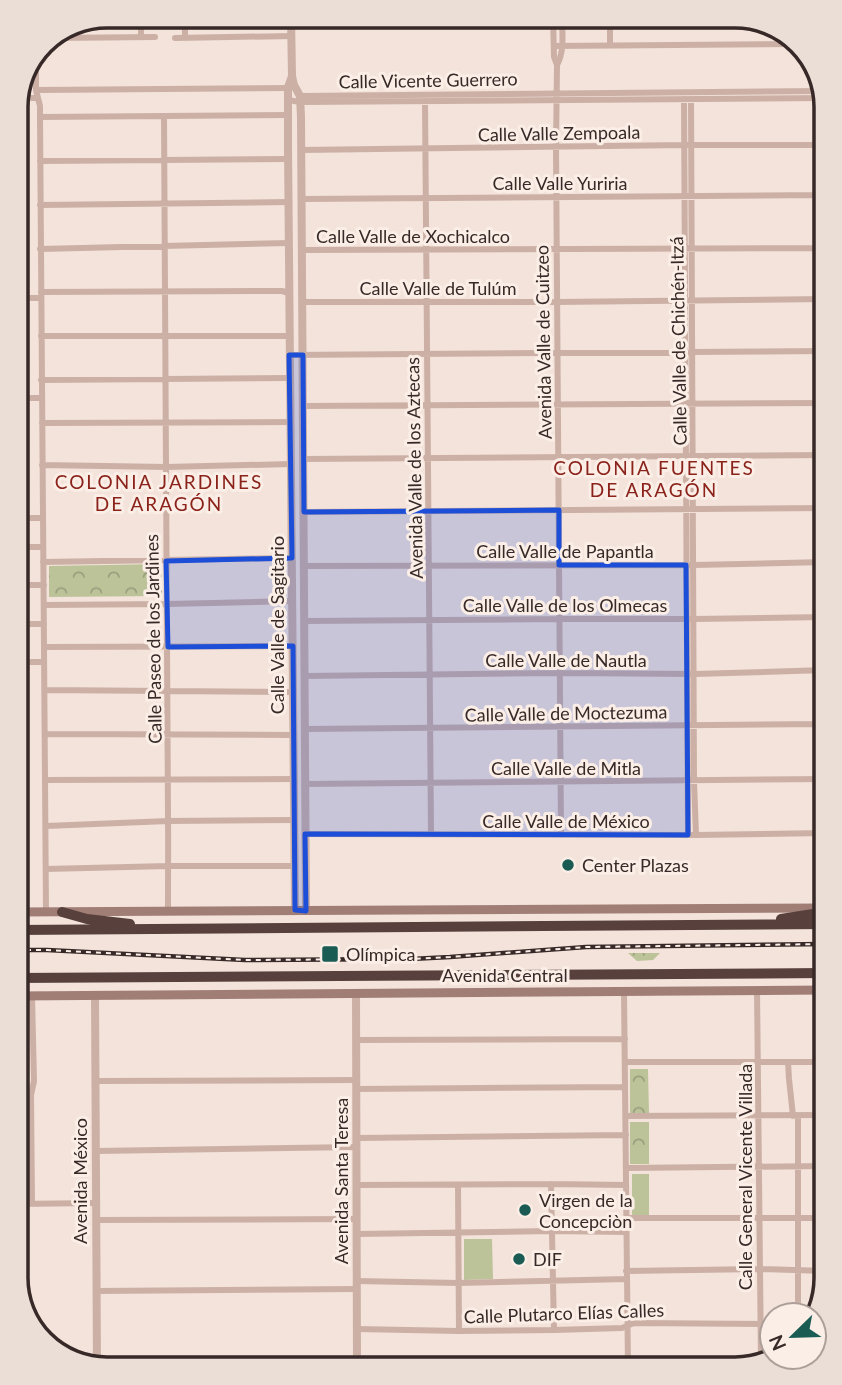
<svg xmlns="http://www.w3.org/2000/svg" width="842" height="1385" font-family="Lato,sans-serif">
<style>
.forest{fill:url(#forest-crowns)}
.garden{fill:#bcc399}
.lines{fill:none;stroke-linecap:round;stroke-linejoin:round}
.minor{stroke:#ccb0a5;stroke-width:6}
.tertiary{stroke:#ccb0a5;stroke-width:8}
.secondary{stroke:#a07e76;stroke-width:9}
.motorway{stroke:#58413d;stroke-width:10}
.rail-casing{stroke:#372927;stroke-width:4.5}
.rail{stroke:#faeee6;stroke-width:2;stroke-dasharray:5;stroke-linecap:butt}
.marked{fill:#1d4ed8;fill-opacity:0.2;stroke:#1d4ed8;stroke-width:5;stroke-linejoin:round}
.poi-dot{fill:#1a5b54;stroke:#faeee6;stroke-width:2.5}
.labels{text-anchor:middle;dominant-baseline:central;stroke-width:6;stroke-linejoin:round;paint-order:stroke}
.street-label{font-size:18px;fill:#372927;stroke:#faeee6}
.poi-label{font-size:18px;fill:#372927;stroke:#faeee6;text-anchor:start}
.neighbourhood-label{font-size:19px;letter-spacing:2px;fill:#8b231b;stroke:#faeee6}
.rim{fill:none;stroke:#372927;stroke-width:3.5}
</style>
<defs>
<pattern id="forest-crowns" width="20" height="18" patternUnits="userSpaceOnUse" patternTransform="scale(1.75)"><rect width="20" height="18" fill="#bcc399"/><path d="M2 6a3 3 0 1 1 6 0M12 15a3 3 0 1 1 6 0" fill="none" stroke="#9a9e7d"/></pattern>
</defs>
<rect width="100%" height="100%" fill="#f3e3da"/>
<path class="forest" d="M161,564L162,596L49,597V566Z
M628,953H660L653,960L637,961Z
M630,1069H648L649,1113H630Z
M630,1122H649V1164H630Z"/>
<path class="garden" d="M632,1174H649V1216H632Z
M464,1239H492L493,1279L464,1280Z"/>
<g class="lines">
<path class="minor" d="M141,16V37
M553,16L554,57L557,65
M610,16V45
M291,26L554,25
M185,37V16
M53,38L155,37
M175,38L292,36
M554,46L797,44
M36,56V90L40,106V117L46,912
M36,90L289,88
M298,94L300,96L823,91
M17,98H38
M818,98L822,833
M684,99L688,835
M691,99L694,781L696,835
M288,100L300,102L824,98
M425,101L431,834
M164,116C164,381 169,646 168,911
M40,117L288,115
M301,150L684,145H817
M40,161L288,159
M302,199L818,195
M40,205L289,202
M40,249L289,243
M302,250L818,248
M16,289V298H40
M41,292L282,291L289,293
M302,302H556L826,299
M41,336H289
M289,355L826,351
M41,380L291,378
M16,398H41
M304,406L826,403
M42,423L291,422
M304,459L826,455
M42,465L166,467L291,464
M304,512L826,508
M16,518H43
M16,547H43
M43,562L292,558
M304,566L694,565L826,562
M16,585H44
M44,605L167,604L293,601
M304,621L560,619H694L826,617
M16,624H44
M44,647L293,646
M16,662H44
M305,676L560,673L695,674L826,670
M45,690L293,692
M305,729L824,724
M45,734L293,735
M45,780L294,779
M305,784L826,779
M46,826L168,821L294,820
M306,834L696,835L826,833
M561,835L556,148L557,65C565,51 562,32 562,16
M46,869L168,866H295
M757,990L761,1363
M624,992L628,1369
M32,996L34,1081L31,1095L32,1204
M357,1040L625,1039
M625,1062H826
M788,1062L789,1079L793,1116
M96,1081L357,1080
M357,1089L625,1087
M626,1116L826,1115
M357,1138L626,1135
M96,1151L357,1147
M626,1168L826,1166
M551,1184L554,1330
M357,1185L551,1184L626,1185
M458,1185L459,1331
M16,1204L96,1203
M626,1218H826
M96,1220L357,1219
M357,1234L552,1231L626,1232
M626,1271L760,1269L826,1271
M357,1281L458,1283L627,1279
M97,1291L357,1289
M798,1315V1116
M357,1329L459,1331L554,1330L622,1328L634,1323L772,1324
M97,1360L357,1359"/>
<path class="tertiary" d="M291,16L292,76L294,85L300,96L301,117L306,911
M292,76L288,87V148L295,910
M356,993L357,1369
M95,995L97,1368"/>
<path class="secondary" d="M16,912L826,908
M16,996L826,990"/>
<path class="motorway" d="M62,912L87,919L130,924
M781,919L826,912
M16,930L826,924
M16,978L826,973"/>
<g class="rail-casing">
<path id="rail" d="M16,950H47L245,960L411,959L450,957L586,947L826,944"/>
</g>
<use href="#rail" class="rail"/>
</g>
<path class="marked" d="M289,355H303L304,512L559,510V565H686L688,835L305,834L306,911L295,910L293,646L168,647L166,561L292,558Z"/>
<g class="poi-dot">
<circle cx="568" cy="865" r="7"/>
<rect x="321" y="945" width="18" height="18" rx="3.5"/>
<circle cx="525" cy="1210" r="7"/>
<circle cx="519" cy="1259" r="7"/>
</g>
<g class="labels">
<g class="street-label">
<text transform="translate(428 80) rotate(-1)">Calle Vicente Guerrero</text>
<text transform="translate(559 133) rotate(-1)">Calle Valle Zempoala</text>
<text x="560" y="183">Calle Valle Yuriria</text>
<text x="413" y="236">Calle Valle de Xochicalco</text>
<text x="438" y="288">Calle Valle de Tulúm</text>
<text transform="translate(678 341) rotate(-91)">Calle Valle de Chichén-Itzá</text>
<text transform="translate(543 342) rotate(-91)">Avenida Valle de Cuitzeo</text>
<text transform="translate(414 468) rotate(-91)">Avenida Valle de los Aztecas</text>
<text x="565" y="551">Calle Valle de Papantla</text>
<text x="565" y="605">Calle Valle de los Olmecas</text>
<text transform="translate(277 625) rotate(-90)">Calle Valle de Sagitario</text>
<text transform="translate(153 639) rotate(-91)">Calle Paseo de los Jardines</text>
<text x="566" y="660">Calle Valle de Nautla</text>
<text transform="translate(566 713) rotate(-1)">Calle Valle de Moctezuma</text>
<text x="566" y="768">Calle Valle de Mitla</text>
<text x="566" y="821">Calle Valle de México</text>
<text x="505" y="975">Avenida Central</text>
<text transform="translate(745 1177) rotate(-90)">Calle General Vicente Villada</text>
<text transform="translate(80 1181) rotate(-90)">Avenida México</text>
<text transform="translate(341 1181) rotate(-90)">Avenida Santa Teresa</text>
<text transform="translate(564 1313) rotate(-2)">Calle Plutarco Elías Calles</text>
</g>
<g class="poi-label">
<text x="582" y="865">Center Plazas</text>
<text x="346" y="954">Olímpica</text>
<text x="539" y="1200">Virgen de la<tspan x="539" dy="21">Concepciòn</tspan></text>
<text x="533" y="1259">DIF</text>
</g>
<g class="neighbourhood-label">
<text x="654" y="467">COLONIA FUENTES<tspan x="654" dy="22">DE ARAGÓN</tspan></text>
<text x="159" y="481">COLONIA JARDINES<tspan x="159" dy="22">DE ARAGÓN</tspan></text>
</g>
</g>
<path d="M0 0H842V1385H0ZM107 28H735A79 79 0 0 1 814 107V1278A79 79 0 0 1 735 1357H107A79 79 0 0 1 28 1278V107A79 79 0 0 1 107 28Z" fill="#eaded7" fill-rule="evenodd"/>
<path class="rim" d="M107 28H735A79 79 0 0 1 814 107V1278A79 79 0 0 1 735 1357H107A79 79 0 0 1 28 1278V107A79 79 0 0 1 107 28Z"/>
<g transform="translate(793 1336) rotate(247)"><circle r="33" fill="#faeee6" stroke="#ac9f9a" stroke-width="2"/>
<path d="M0-5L12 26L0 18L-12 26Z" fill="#1a5b54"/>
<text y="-10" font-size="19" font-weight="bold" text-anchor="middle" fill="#372927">N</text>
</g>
</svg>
